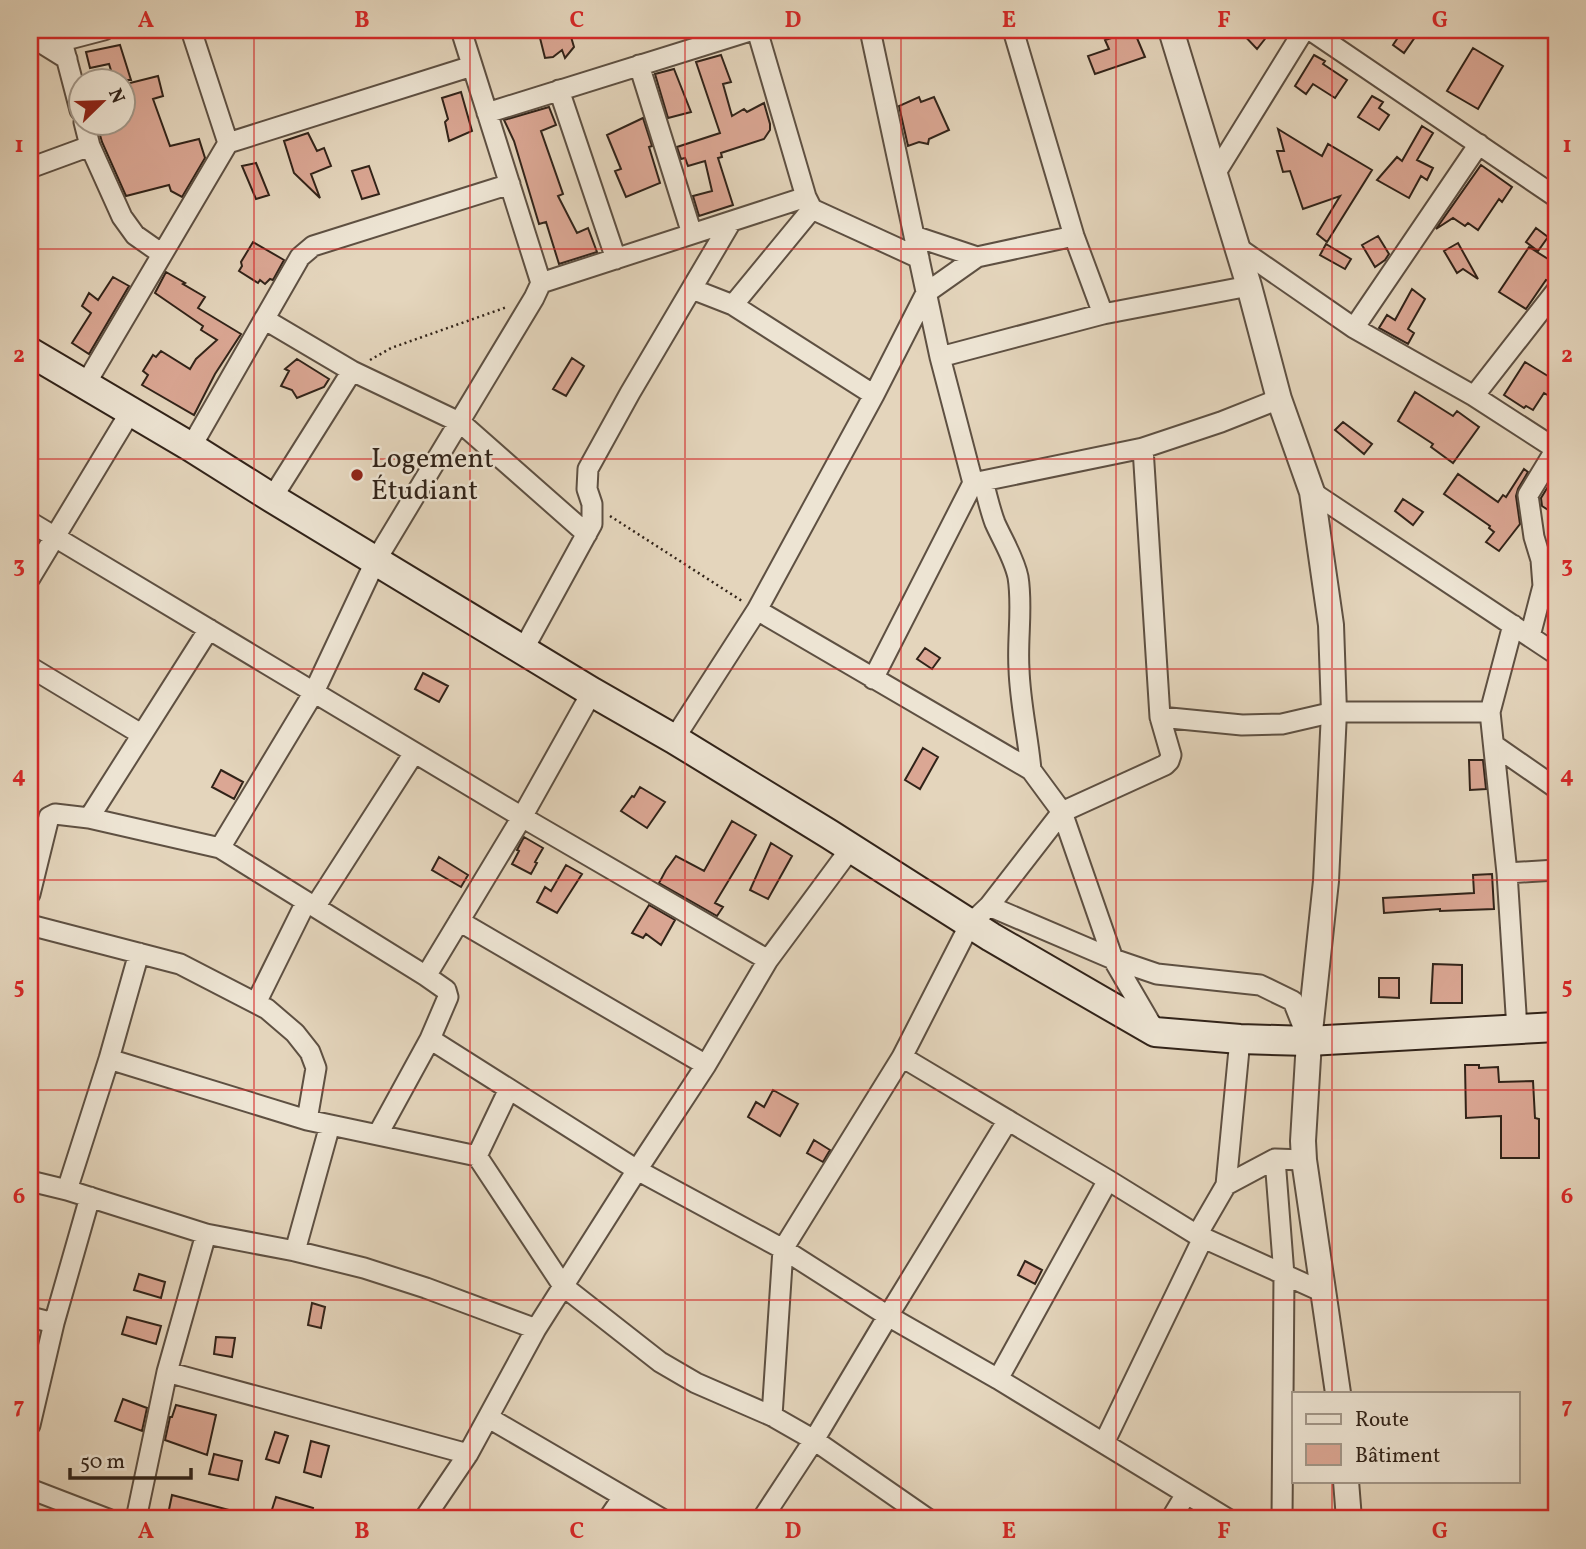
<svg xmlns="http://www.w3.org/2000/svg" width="1586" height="1549" font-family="Vollkorn,serif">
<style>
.building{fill:#dba794;stroke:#312319;stroke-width:2}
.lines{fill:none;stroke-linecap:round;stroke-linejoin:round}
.minor-casing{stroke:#5e5042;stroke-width:23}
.tertiary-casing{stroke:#5e5042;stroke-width:28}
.secondary-casing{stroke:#312319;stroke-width:32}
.path{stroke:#312319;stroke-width:2.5;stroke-dasharray:2 3.5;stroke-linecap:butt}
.minor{stroke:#ede4d3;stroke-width:19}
.tertiary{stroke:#ede4d3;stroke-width:24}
.secondary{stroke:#ede4d3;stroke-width:28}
.grid{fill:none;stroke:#d62828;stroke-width:2;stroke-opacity:0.55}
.poi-dot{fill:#8f2418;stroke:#ede4d3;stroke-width:2.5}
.labels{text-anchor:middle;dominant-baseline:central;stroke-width:5;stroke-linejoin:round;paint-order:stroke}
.poi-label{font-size:28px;fill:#312319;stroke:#ede4d3;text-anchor:start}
.neatline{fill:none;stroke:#d62828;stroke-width:2.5}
.grid-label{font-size:23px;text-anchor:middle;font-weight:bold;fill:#d62828}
</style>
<rect width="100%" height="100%" fill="#e4d5bc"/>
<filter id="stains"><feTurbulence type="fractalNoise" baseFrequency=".00286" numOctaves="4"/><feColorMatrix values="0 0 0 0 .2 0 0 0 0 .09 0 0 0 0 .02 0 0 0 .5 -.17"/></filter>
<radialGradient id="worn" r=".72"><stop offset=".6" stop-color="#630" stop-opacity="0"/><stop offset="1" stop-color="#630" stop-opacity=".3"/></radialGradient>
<path class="building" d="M538,30H569L574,47L565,58L562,50L553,57L545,58Z
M1239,30H1272L1257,49Z
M1403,30H1420L1404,53L1393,45Z
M1134,31L1145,57L1095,74L1088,56L1109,49L1105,40Z
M120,45L131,80H114L109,64L90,68L86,52Z
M1473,48L1503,66L1478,109L1447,91Z
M721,55L731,82L723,84L732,116L744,109L747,112L764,103L770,124V130L764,139L721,153L722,157L718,158L733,205L699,216L693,196L712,191L705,161L688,166L685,158L681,159L677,147L720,133L696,62Z
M1314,55L1325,61L1323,64L1347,80L1335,98L1313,84L1306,94L1295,86Z
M674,69L691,112L668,118L655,74Z
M158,76L163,96L153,99L170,146L199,139L205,158L182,197L171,191L169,185L126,196L102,142L98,128L122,122V85Z
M461,92L472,131L449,141L445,122L448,119L442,98Z
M1372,96L1383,102L1379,108L1389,115L1379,130L1358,117Z
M919,97L921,102L934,97L949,130L929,139L928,144L919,142L908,146L899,106Z
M549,107L556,125L541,131L563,194L558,196L577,233L588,228L597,252L559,264L546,222L539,224L514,141L504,120Z
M643,118L652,146L649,147L660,183L626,197L615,171L621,169L607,135Z
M1422,126L1433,133L1417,160L1433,168L1427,180L1421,176L1409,198L1377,180L1397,157L1402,161Z
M1278,129L1322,156L1328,144L1372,170L1327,242L1317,234L1340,196L1303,209L1290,171L1283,172L1277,151H1284Z
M308,133L317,151L324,148L331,166L311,174L320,198L294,173L284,141Z
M256,163L269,195L256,199L242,166Z
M1481,165L1512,187L1502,202L1499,199L1478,230L1468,223L1465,226L1453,218L1436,229Z
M369,166L379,194L362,199L352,171Z
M1536,228L1548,237L1538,251L1526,242Z
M1378,236L1389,254L1385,260L1375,267L1362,245Z
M253,242L284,260L273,280L270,279L265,284L260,280L258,283L239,271L242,266L241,262Z
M1458,243L1478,279L1463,269L1457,273L1444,251Z
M1326,244L1351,259L1345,269L1320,255Z
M1529,247L1556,264V270L1549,281L1546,280L1526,309L1499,292Z
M166,272L185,283L183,284L205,297L198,308L241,334L215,374L194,415L142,385L148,375L143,371L153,355L156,357L161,351L190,369L196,359L217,340L201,330L203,326L155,293Z
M113,277L129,286L89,354L72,343L91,313L82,306L89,293L98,300Z
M1412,289L1425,299L1408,329L1414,333L1408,344L1379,328L1387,315L1395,320Z
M572,358L584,366L566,396L553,389Z
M297,359L329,379L324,387L297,398L292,390L281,386L289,371L285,369Z
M1525,362L1556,381V400L1544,393L1533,410L1526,406L1524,408L1504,395Z
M1415,392L1453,416L1457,411L1479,427L1453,463L1431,447L1433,444L1398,421Z
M1343,422L1372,444L1364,454L1335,430Z
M1524,469L1528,472L1518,489L1516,496L1520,524L1499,551L1486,542L1494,532L1489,528L1490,526L1444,494L1458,474L1498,502L1503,495L1506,497Z
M1549,485L1556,489V515L1542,506L1541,498Z
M1403,499L1423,512L1413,525L1395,511Z
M925,648L940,658L932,669L917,659Z
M423,673L448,686L439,702L415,689Z
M923,748L938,757L920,789L905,780Z
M1469,760H1483L1486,789L1470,790Z
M221,770L243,782L234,799L212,787Z
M640,787L665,802L647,828L621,811L632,796L634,797Z
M732,821L756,835L715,903L723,907L717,916L659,883L666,870L676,856L704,871Z
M524,837L543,848L535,862L537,863L531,874L512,864L519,851L517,850Z
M771,843L792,856L768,899L750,890Z
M439,857L468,875L461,887L432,870Z
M566,865L582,874L557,913L537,902L545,887L551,891Z
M1492,874L1494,909L1440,911V909L1384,913L1383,898L1474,893L1473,875Z
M649,905L675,920L661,945L646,934L643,938L632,933Z
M1433,964L1462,965V1003H1431Z
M1379,978H1399V998L1379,997Z
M1465,1065H1479V1068L1498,1067L1499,1082L1533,1081L1535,1118L1539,1119V1158H1501V1116L1466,1118Z
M773,1090L798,1104L780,1136L748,1117L756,1102L764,1107Z
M814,1140L830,1150L823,1162L807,1153Z
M1025,1261L1042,1270L1035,1284L1018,1275Z
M139,1274L165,1282L161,1298L134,1290Z
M312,1303L325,1307L321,1328L308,1325Z
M127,1317L161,1326L156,1344L122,1334Z
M216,1337L235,1338L232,1357L214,1354Z
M123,1399L147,1408L142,1431L115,1421Z
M176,1405L216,1415L207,1455L165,1440L170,1417H172Z
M275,1432L288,1436L279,1463L266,1459Z
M311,1441L329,1446L321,1477L304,1472Z
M214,1454L242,1461L238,1480L209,1474Z
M172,1495L248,1515L247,1519H167Z
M276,1497L313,1508L310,1519H269Z"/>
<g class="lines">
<g class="minor-casing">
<path id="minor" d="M59,30L80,110
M191,30L228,143
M757,30L806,197L812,209L919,258
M870,30L940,357L973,483L873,679
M1013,30L1074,236L1103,314
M1310,30L1556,197
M30,36L67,59
M62,41L104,30
M639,65L692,234
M559,90L616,259
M487,113L753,30
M84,122L90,146L122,217L135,235L162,254
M30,168L90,146
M1215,174L1304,30
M914,236L977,257
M1237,247L1354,328L1474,396L1556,449
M541,283L806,197
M692,289L733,305L874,395
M733,305L812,209
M264,319L352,371L461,423L587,534
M1354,328L1479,144
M940,357L1103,314L1249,286
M85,385L228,143L472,66
M1474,396L1556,291
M191,447L300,257L313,246L510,184
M983,482C987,495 990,510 995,523C1003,541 1014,558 1018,577C1023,607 1017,639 1019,669C1020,703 1028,736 1031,770
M973,483L1143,448L1221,422L1279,399
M1312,492L1556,654
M272,498L352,371
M30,522L522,817L768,960
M30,578L131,411
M757,610L1031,770L1062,812L1113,959L1155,1031
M1513,625L1490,712L1507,873L1517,1029
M1530,636L1543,586L1541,560L1534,537L1528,495L1556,449
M523,650L592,524V504L587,489L588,469L630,393L731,222
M30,667L141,734
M1160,717L1242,725L1282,724L1334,712H1490
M674,739L757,610L874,395L926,293L977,257L1074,236
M1494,745L1556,788
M89,818L209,629
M220,848L314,692L376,560L534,298L541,283L461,30
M1507,873L1556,870
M30,894L49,817L55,814L89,818L220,848L426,976
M989,906L1113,959L1157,974L1260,985L1293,1001L1308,1039
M315,907L414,753
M459,921L706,1065
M30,925L180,964L267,1009L295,1033L310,1052L316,1068L307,1120
M256,1003L306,902
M430,1039L637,1170L783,1249L888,1316L998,1379L1228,1519
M902,1057L1108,1180L1197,1235L1323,1292
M109,1059L307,1120L477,1156
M509,1089L477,1156L563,1286L660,1362L696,1383L772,1416L814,1440L928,1519
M378,1134L430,1039L448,997L446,990L426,976L522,817L592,692
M1275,1159L1284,1275L1282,1519
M30,1181L67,1190L206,1234L295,1251L364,1268L426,1288L536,1329
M1226,1185L1275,1159L1304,1160
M67,1190L109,1059L139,953
M1197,1235L1226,1185L1240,1039
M295,1251L330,1125
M30,1317L54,1323
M167,1372L468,1454
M998,1379L1108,1180
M772,1416L783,1249L902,1057L970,924L989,906L1062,812L1165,765L1169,761L1171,755L1160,717L1143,448
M489,1418L662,1519
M30,1425L54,1323L90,1197
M1104,1443L1203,1238
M30,1489L108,1519
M136,1519L167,1372L206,1234
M424,1519L468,1454L536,1329L637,1170L706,1065L768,960L851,848
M608,1519L623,1497
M762,1519L814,1440L888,1316L1008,1120
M1171,1519L1186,1494"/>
</g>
<g class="tertiary-casing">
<path id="tertiary" d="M1171,30L1249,286L1279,399L1312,492L1331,625L1334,712L1326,881L1309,1041L1303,1141L1304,1160L1338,1393
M1346,1481L1349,1519"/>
</g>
<g class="secondary-casing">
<path id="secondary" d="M30,352L191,447L272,498L592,692L674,739L829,834L991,937L1155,1032L1240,1039L1309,1041L1556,1027"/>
</g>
<path class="path" d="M370,360L391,348L507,307
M610,516L742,601"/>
<use href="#minor" class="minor"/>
<use href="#tertiary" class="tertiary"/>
<use href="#secondary" class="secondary"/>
</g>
<path class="grid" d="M254,30V1519M470,30V1519M685,30V1519M901,30V1519M1116,30V1519M1332,30V1393M30,249H1556M30,459H1556M30,669H1556M30,880H1556M30,1090H1556M30,1300H1556M1332,1481V1519"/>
<circle class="poi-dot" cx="357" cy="475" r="7"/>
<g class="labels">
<g class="poi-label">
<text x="371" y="459">Logement<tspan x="371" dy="32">Étudiant</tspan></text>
</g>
</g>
<rect width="1586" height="1549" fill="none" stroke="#e4d5bc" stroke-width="77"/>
<rect x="1292" y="1392" width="228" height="91" fill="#ede4d3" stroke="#a29789" stroke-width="2"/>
<rect x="1306" y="1414" width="35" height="10" fill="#ede4d3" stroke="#a29789" stroke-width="2"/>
<text x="1355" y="1426" font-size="21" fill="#312319">Route</text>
<rect x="1306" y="1444" width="35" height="21" fill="#dba794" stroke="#a29789" stroke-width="2"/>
<text x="1355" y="1462" font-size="21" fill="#312319">Bâtiment</text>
<g transform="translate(102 102) rotate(67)"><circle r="33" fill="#ede4d3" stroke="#a29789" stroke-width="2"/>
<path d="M0-5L12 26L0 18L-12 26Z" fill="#8f2418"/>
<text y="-10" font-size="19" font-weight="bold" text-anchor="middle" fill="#312319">N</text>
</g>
<path d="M70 1468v10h121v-10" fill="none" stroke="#312319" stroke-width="3.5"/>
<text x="80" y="1468" font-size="21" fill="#312319" stroke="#ede4d3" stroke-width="5" paint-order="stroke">50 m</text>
<rect x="38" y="38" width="1510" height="1472" class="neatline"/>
<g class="grid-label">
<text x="146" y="27">A</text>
<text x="362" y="27">B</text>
<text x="577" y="27">C</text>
<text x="793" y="27">D</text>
<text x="1009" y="27">E</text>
<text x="1224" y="27">F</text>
<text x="1440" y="27">G</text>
<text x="19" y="152">1</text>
<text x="1567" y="152">1</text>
<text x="19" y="362">2</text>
<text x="1567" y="362">2</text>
<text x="19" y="572">3</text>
<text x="1567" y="572">3</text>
<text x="19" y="782">4</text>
<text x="1567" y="782">4</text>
<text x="19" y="993">5</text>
<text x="1567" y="993">5</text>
<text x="19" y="1203">6</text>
<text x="1567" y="1203">6</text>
<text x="19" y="1413">7</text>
<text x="1567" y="1413">7</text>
<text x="146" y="1538">A</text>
<text x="362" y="1538">B</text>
<text x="577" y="1538">C</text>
<text x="793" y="1538">D</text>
<text x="1009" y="1538">E</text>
<text x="1224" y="1538">F</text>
<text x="1440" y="1538">G</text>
</g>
<rect width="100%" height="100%" filter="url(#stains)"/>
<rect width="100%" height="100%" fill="url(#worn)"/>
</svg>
